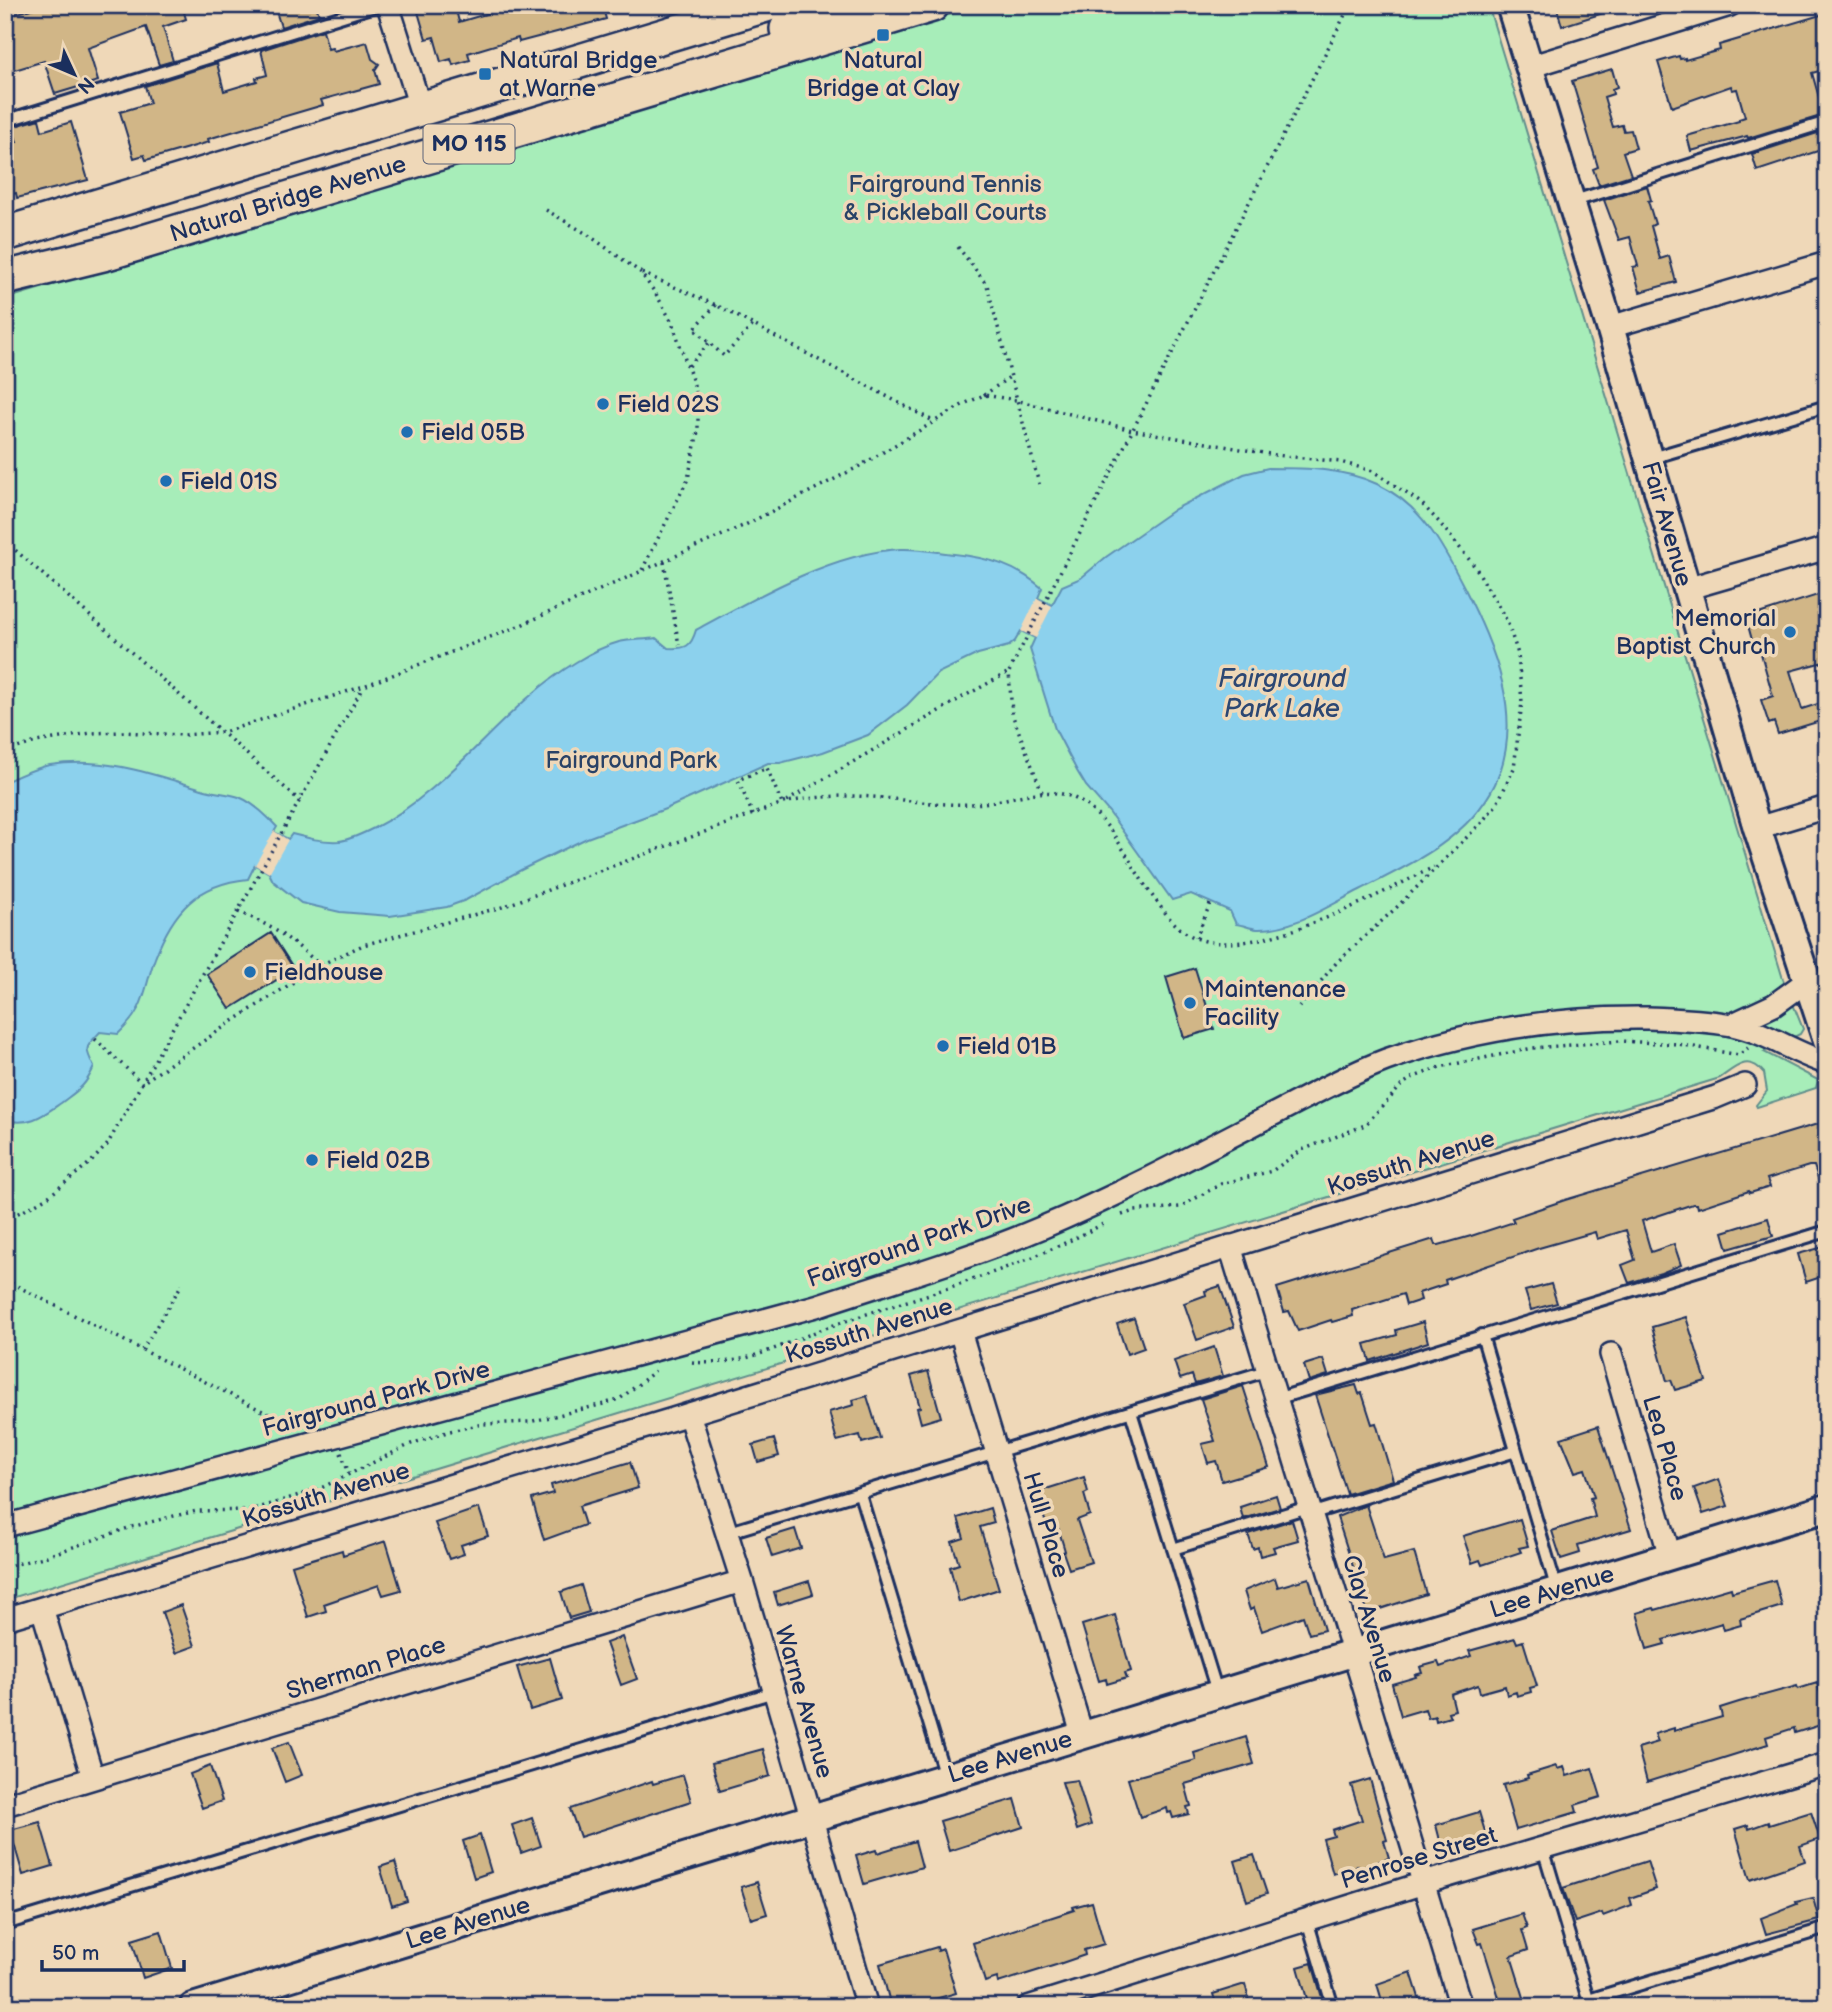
<svg xmlns="http://www.w3.org/2000/svg" width="1832" height="2012" font-family="'Balsamiq Sans',sans-serif">
<style>
.green{fill:#a7edb9;stroke:#618e8c;stroke-width:2}
.water{fill:#8cd1ed;stroke:#5f90b4;stroke-width:2}
.pier{fill:#efd8b8}
.building{fill:#d1b687;stroke:#1b2f5e;stroke-width:2}
.lines{fill:none;stroke-linecap:round;stroke-linejoin:round}
.service-casing{stroke:#1b2f5e;stroke-width:16}
.minor-casing{stroke:#1b2f5e;stroke-width:26}
.tertiary-casing{stroke:#1b2f5e;stroke-width:32}
.primary-casing{stroke:#1b2f5e;stroke-width:38}
.path{stroke:#1b2f5e;stroke-width:3.5;stroke-dasharray:2 5;stroke-linecap:butt}
.service{stroke:#efd8b8;stroke-width:10}
.minor{stroke:#efd8b8;stroke-width:21}
.tertiary{stroke:#efd8b8;stroke-width:26}
.primary{stroke:#efd8b8;stroke-width:33}
.poi-dot{fill:#1f6fb2;stroke:#efd8b8;stroke-width:2.5}
.labels{text-anchor:middle;dominant-baseline:central;stroke-width:7;stroke-linejoin:round;paint-order:stroke}
.shield{fill:#efd8b8;stroke:#5b6279;stroke-width:2}
.shield-label{font-size:23px;font-weight:bold;fill:#1b2f5e}
.poi-label{font-size:24px;fill:#1b2f5e;stroke:#efd8b8;text-anchor:start}
.park-label{font-size:24px;fill:#294267;stroke:#efd8b8}
.street-label{font-size:24px;fill:#1b2f5e;stroke:#efd8b8}
.water-label{font-size:26px;font-style:italic;fill:#2c4773;stroke:#efd8b8}
</style>
<rect width="100%" height="100%" fill="#efd8b8"/>
<filter id="ink" filterUnits="userSpaceOnUse"><feTurbulence type="fractalNoise" baseFrequency=".0143" numOctaves="2"/><feDisplacementMap in="SourceGraphic" scale="14" xChannelSelector="R" yChannelSelector="G"/><feConvolveMatrix kernelMatrix="1 2 1 2 8 2 1 2 1" color-interpolation-filters="sRGB"/></filter>
<g filter="url(#ink)">
<path class="green" d="M980,5H1488L1783,979L1803,1029L1800,1034L1764,1052L1818,1080L1816,1088L1757,1107L1756,1105L1767,1091L1764,1073C1748,1054 1736,1067 1720,1078L5,1600V299Z"/>
<path class="water" d="M1268,468C1305,468 1343,468 1377,484C1422,505 1443,546 1464,587C1494,647 1526,718 1495,784C1469,838 1410,865 1360,890C1328,906 1293,930 1257,929C1250,928 1243,925 1236,924L1230,911L1191,894L1172,900L1109,812L1086,786L1077,771L1055,729L1030,649L1035,638L1021,631L1015,641L1009,646L978,654L938,673L907,705L868,735L823,752L780,763H768L668,808L587,838L521,870L466,900L447,907L390,916L340,912L301,903L273,881L269,873L255,865L248,879C197,884 173,911 155,958C143,991 147,1007 118,1034L100,1032C85,1048 84,1047 94,1067C85,1087 78,1090 61,1103C42,1116 30,1126 5,1120V782C20,775 34,768 50,765C103,756 153,774 202,789C214,793 227,793 239,797C254,803 266,815 277,827L274,832L288,839L292,834C307,838 322,842 339,841C350,840 364,833 374,828C453,788 501,707 576,662C589,654 604,646 619,642C631,639 644,640 656,638L668,648C686,649 691,647 696,630C756,597 832,553 900,549C919,548 936,552 954,554C989,558 1015,565 1042,588L1038,598L1052,605L1062,586L1081,578L1106,557L1175,509L1244,474Z"/>
<path class="pier" d="M1037,598L1052,606L1036,638L1021,631Z
M274,831L288,840L269,873L255,865Z"/>
<path class="building" d="M34,5H182L186,19L163,27L173,61L159,65L146,27L88,48L98,81L55,94L44,61L5,73V17L34,8Z
M274,5H316L319,15L281,27Z
M416,5H432L433,9L440,7L441,10L455,6L459,22L516,5H602L606,19L519,42L518,38L468,53L470,60L453,65L451,59L441,62L434,37L426,39Z
M1556,5H1616V9L1562,26Z
M1824,14L1827,24V69L1812,73L1824,115L1748,138L1747,136L1744,137L1691,151L1687,136L1739,121V119L1745,117L1737,89L1732,90L1731,86L1672,107L1658,62L1679,56L1680,59L1685,58V60L1720,50L1719,45Z
M323,30L328,49L332,48L333,51L367,42L372,59L379,64L375,70L379,84L321,100L323,105L208,139L209,142L146,160L144,155L134,158L120,112L150,103L145,86L217,63L224,91L257,81L256,78L267,75L261,50Z
M1612,69L1617,87L1612,89L1613,94L1604,97L1613,127L1622,125L1624,131L1631,130L1636,148L1623,152L1631,175L1599,185L1593,169L1598,167L1572,81Z
M39,119L42,131L71,122L88,180L17,198L16,193L5,196V145L17,142L12,127Z
M1827,130V148L1757,171L1752,154Z
M1647,186L1651,200L1648,201L1655,224L1651,226L1660,259L1669,256L1676,282L1640,292L1633,267L1638,266L1630,237L1619,240L1604,200Z
M1827,592V661L1790,671L1802,709L1827,701V719L1778,734L1774,722L1769,724L1761,700L1773,696L1760,650L1752,640L1746,618Z
M271,933L294,969L230,1009L207,974Z
M1195,968L1214,1029L1184,1038L1166,977Z
M1821,1123L1823,1129L1827,1127V1196H1824L1814,1166H1809L1767,1179L1770,1187L1750,1193L1749,1191L1698,1208L1697,1204H1693L1642,1221L1651,1252L1674,1244L1681,1265L1661,1273L1629,1283L1622,1265L1635,1260L1626,1230L1597,1239L1595,1232L1539,1248L1445,1280L1446,1284L1419,1293L1421,1300L1406,1305L1403,1294L1352,1310L1353,1316L1332,1322L1331,1320L1298,1331L1289,1311L1284,1312L1277,1288L1434,1239L1436,1245H1439L1471,1236L1514,1222L1512,1218L1565,1200Z
M1768,1218L1773,1236L1728,1249L1723,1232Z
M1827,1246V1275L1806,1282L1798,1254Z
M1551,1284L1557,1303L1531,1310L1525,1291Z
M1220,1286L1234,1327L1197,1340L1184,1303L1206,1295L1205,1291Z
M1686,1317L1706,1381L1675,1390L1671,1380L1667,1381L1652,1327Z
M1134,1318L1144,1348L1127,1354L1117,1324Z
M1423,1322L1428,1342L1370,1361L1365,1344L1397,1335L1396,1330Z
M1214,1347L1223,1376L1195,1384L1192,1375L1180,1379L1174,1361Z
M1323,1359L1328,1375L1309,1381L1304,1365Z
M928,1371L941,1417L921,1423L917,1408L920,1407L911,1376Z
M1356,1385L1359,1394L1362,1393L1372,1424L1376,1423L1393,1480L1347,1494L1315,1395Z
M1243,1386L1269,1467L1222,1481L1216,1461L1208,1463L1202,1444L1215,1441L1201,1399Z
M867,1396L880,1438L862,1443L860,1435L837,1441L829,1412L854,1405L853,1400Z
M1598,1426L1631,1529L1578,1545L1580,1553L1561,1559L1552,1531L1595,1517L1590,1498L1594,1497L1585,1469L1575,1472L1561,1438Z
M774,1439L779,1456L758,1462L753,1445Z
M630,1462L638,1488L579,1506L585,1525L544,1540L532,1499L553,1493L551,1485Z
M1084,1477L1088,1492L1084,1494L1090,1515L1077,1520L1091,1562L1069,1569L1063,1552L1065,1551L1057,1524L1047,1528L1038,1495L1041,1494L1040,1491Z
M1719,1479L1728,1506L1703,1514L1694,1488Z
M1276,1495L1280,1508L1243,1519L1240,1507Z
M1366,1505L1384,1560L1414,1552L1426,1594L1368,1613L1337,1517Z
M479,1508L488,1536L461,1545L464,1554L449,1559L435,1523Z
M990,1508L994,1523L980,1527L999,1589L959,1602L950,1567L959,1564L952,1542L964,1538L958,1518Z
M1520,1519L1528,1546L1519,1548L1521,1552L1482,1565L1480,1560L1472,1563L1463,1536Z
M1292,1520L1298,1540L1273,1547L1275,1552L1260,1556L1258,1547L1253,1549L1248,1534Z
M795,1529L801,1548L772,1557L766,1538Z
M386,1541L401,1590L383,1595L379,1585L324,1604L326,1611L308,1617L292,1565L342,1550L343,1555Z
M1275,1578L1278,1587L1309,1578L1324,1630L1309,1634L1303,1616L1262,1631L1254,1608L1250,1610L1244,1591Z
M1775,1580L1782,1606L1740,1619L1741,1625L1724,1630L1722,1623L1663,1640L1665,1644L1647,1649L1637,1613L1654,1608L1655,1610L1731,1588L1732,1592Z
M809,1581L813,1594L778,1605L774,1592Z
M581,1585L589,1612L569,1618L561,1592Z
M181,1605L195,1646L176,1653L162,1612Z
M1115,1615L1131,1671L1125,1673L1127,1678L1107,1684L1106,1679L1099,1681L1082,1625Z
M622,1637L637,1679L621,1685L606,1643Z
M1515,1638L1517,1643L1523,1641L1537,1686L1530,1688L1531,1692L1517,1696L1516,1692L1507,1695L1505,1686L1480,1693L1478,1685L1451,1694L1455,1710L1448,1712L1450,1717L1436,1721L1435,1716L1428,1718L1425,1709L1401,1716L1392,1684L1416,1677L1415,1675L1422,1673L1420,1667L1438,1662L1440,1667L1471,1656L1469,1651Z
M550,1658L562,1700L530,1710L517,1667Z
M1817,1683L1827,1715V1723L1795,1733L1794,1728L1766,1737L1768,1744L1647,1782L1638,1748L1658,1742L1655,1734L1674,1728V1731L1722,1717L1720,1708L1739,1702L1797,1686L1798,1689Z
M1246,1737L1254,1764L1185,1784L1191,1806L1187,1807L1189,1814L1173,1818L1171,1812L1168,1813L1167,1808L1140,1817L1128,1779L1196,1760L1194,1753Z
M289,1742L302,1775L285,1782L272,1748Z
M763,1749L770,1776L720,1791L712,1763Z
M210,1766L222,1801L202,1808L190,1774Z
M1556,1766L1557,1769L1564,1767L1567,1776L1592,1768L1601,1797L1575,1805L1577,1812L1516,1830L1503,1785L1528,1778L1527,1775Z
M683,1775L691,1801L580,1837L570,1809L652,1781L653,1784Z
M1370,1779L1387,1840L1384,1841L1389,1858L1359,1869L1358,1866L1333,1874L1323,1839L1334,1836L1332,1830L1362,1820L1351,1785Z
M1077,1780L1091,1825L1077,1830L1062,1782Z
M1015,1799L1023,1827L949,1851L940,1821Z
M1479,1812L1487,1838L1443,1852L1436,1825Z
M1811,1812L1820,1839L1800,1846L1805,1861L1750,1880L1735,1829L1748,1825L1749,1829L1768,1822L1769,1825Z
M532,1818L541,1846L521,1853L512,1825Z
M40,1822L53,1866L23,1875L10,1830Z
M480,1835L491,1872L474,1878L463,1841Z
M915,1841L922,1867L864,1884L856,1856L876,1850L877,1853Z
M1254,1855L1267,1894L1247,1901L1235,1861Z
M1647,1861L1656,1889L1630,1898L1632,1905L1603,1916L1602,1913L1575,1922L1563,1888Z
M395,1862L407,1901L392,1906L380,1867Z
M757,1882L767,1914L751,1919L741,1887Z
M1813,1898L1819,1920L1766,1934L1761,1918L1797,1904L1796,1902Z
M1092,1902L1104,1944L1084,1950L1085,1955L1056,1965L998,1983L997,1978L985,1982L973,1943L1074,1910L1073,1907Z
M1522,1914L1527,1928L1522,1930L1528,1950L1511,1956L1527,2007H1502L1482,1943L1479,1944L1473,1929Z
M161,1931L172,1968L143,1978L132,1940Z
M937,1947L938,1951L943,1949L956,1993L907,2007H891L880,1964Z
M1312,1963L1323,2001L1309,2006L1298,1967Z
M1411,1972L1422,2007H1384L1377,1984Z
M1245,1984L1250,2002L1235,2007H1217L1213,1994Z"/>
<g class="lines">
<g class="service-casing">
<path id="service" d="M5,121L378,5
M1571,202L1827,122
M1648,459L1827,406
M1482,1335L1557,1590
M1276,1399L1827,1231
M1131,1412L1218,1695
M860,1494L945,1776
M1310,1514L1516,1451
M726,1533L1266,1371
M1173,1549L1308,1507
M1543,1848L1590,2006
M1307,1920L1333,2007
M5,1924L774,1692
M1588,2000L1827,1928"/>
</g>
<g class="minor-casing">
<path id="minor" d="M388,5L421,110
M1529,67L1730,5
M1610,327L1827,263
M1686,589L1827,548
M1757,828L1827,807
M1731,1025L1774,1005L1807,981
M1230,1246L1461,2007
M960,1331L1082,1734
M1611,1354L1670,1556
M689,1414L742,1581L867,2007
M5,1526L816,1306C891,1281 968,1259 1041,1228C1117,1196 1191,1157 1264,1119C1304,1099 1344,1076 1386,1060C1470,1030 1556,1017 1646,1018C1674,1019 1704,1020 1732,1025C1766,1032 1794,1053 1827,1063
M42,1608L93,1778
M5,1619L673,1419L1716,1097L1745,1085
M5,1805L742,1581
M1028,2007L1424,1883L1827,1764"/>
</g>
<g class="tertiary-casing">
<path id="tertiary" d="M1510,5L1610,327L1757,828L1827,1041
M193,2007L1827,1508"/>
</g>
<g class="primary-casing">
<path id="primary" d="M787,29L826,16L834,5
M5,234L766,5
M5,278L107,253L932,5"/>
</g>
<path class="path" d="M546,210L587,234L640,272L656,294L672,322L694,385L698,405V431L688,479L641,572
M958,247L987,285L1039,484
M642,273L716,305L935,422
M716,305L694,329L724,356L753,325
M689,366L709,343
M984,395L1011,376
M5,541L300,801
M664,562L679,645
M5,752L36,742L91,733L122,732L183,735L224,732L364,686L521,625L745,525L858,467L964,404L984,395L1016,400L1132,430L1275,455L1340,462L1373,471L1421,503L1439,522L1476,568L1507,621L1518,654L1522,702L1514,768L1497,804L1481,823L1397,907L1337,962L1299,1007
M1042,792L1012,714L1009,672L1350,5
M787,801L961,698L1009,672
M753,815L738,780L767,768L782,804
M238,912C271,924 294,942 320,965
M1196,938L1210,904
M95,1039L142,1083L363,687
M1122,1215L1134,1211L1180,1207L1221,1184L1272,1171L1302,1150L1365,1125L1403,1084L1412,1078L1440,1067L1533,1048L1620,1041L1678,1044L1739,1055L1748,1048
M5,1219L25,1210L49,1196L92,1161L107,1145L142,1083L227,1025L320,965L363,945L502,907L783,803C817,796 849,794 883,798C916,801 950,807 984,803C1016,799 1051,782 1081,802C1113,822 1130,865 1151,894C1163,910 1177,931 1196,938C1256,962 1379,894 1434,867
M5,1280L294,1427
M142,1350L182,1284
M692,1362C749,1368 788,1340 840,1323C901,1302 963,1285 1023,1261C1051,1250 1078,1237 1105,1223
M341,1453L349,1473
M5,1567L47,1556L131,1527L174,1516L197,1511L250,1510L272,1504L323,1487L411,1444L450,1431L483,1424L529,1422L604,1404L621,1398L655,1371"/>
<use href="#service" class="service"/>
<use href="#minor" class="minor"/>
<use href="#tertiary" class="tertiary"/>
<use href="#primary" class="primary"/>
</g>
</g>
<g class="poi-dot">
<rect x="876" y="28" width="14" height="14" rx="3.5"/>
<rect x="478" y="67" width="14" height="14" rx="3.5"/>
<circle cx="603" cy="404" r="7"/>
<circle cx="407" cy="432" r="7"/>
<circle cx="166" cy="481" r="7"/>
<circle cx="1790" cy="632" r="7"/>
<circle cx="250" cy="972" r="7"/>
<circle cx="1190" cy="1003" r="7"/>
<circle cx="943" cy="1046" r="7"/>
<circle cx="312" cy="1160" r="7"/>
</g>
<g class="labels">
<rect class="shield" x="423.5" y="124.5" width="91" height="39" rx="5"/>
<g class="shield-label">
<text x="469" y="144">MO 115</text>
</g>
<g class="poi-label">
<text x="499" y="60">Natural Bridge<tspan x="499" dy="28">at Warne</tspan></text>
<text x="883" y="60" text-anchor="middle">Natural<tspan x="883" dy="28">Bridge at Clay</tspan></text>
<text x="617" y="404">Field 02S</text>
<text x="421" y="432">Field 05B</text>
<text x="180" y="481">Field 01S</text>
<text x="1776" y="618" text-anchor="end">Memorial<tspan x="1776" dy="28">Baptist Church</tspan></text>
<text x="264" y="972">Fieldhouse</text>
<text x="1204" y="989">Maintenance<tspan x="1204" dy="28">Facility</tspan></text>
<text x="957" y="1046">Field 01B</text>
<text x="326" y="1160">Field 02B</text>
</g>
<g class="park-label">
<text x="945" y="184">Fairground Tennis<tspan x="945" dy="28">&amp; Pickleball Courts</tspan></text>
<text x="631" y="760">Fairground Park</text>
</g>
<g class="street-label">
<text transform="translate(288 199) rotate(-17)">Natural Bridge Avenue</text>
<text transform="translate(1667 524) rotate(74)">Fair Avenue</text>
<text transform="translate(1411 1163) rotate(-17)">Kossuth Avenue</text>
<text transform="translate(919 1242) rotate(-19)">Fairground Park Drive</text>
<text transform="translate(869 1331) rotate(-17)">Kossuth Avenue</text>
<text transform="translate(376 1399) rotate(-15)">Fairground Park Drive</text>
<text transform="translate(1665 1448) rotate(74)">Lea Place</text>
<text transform="translate(326 1495) rotate(-17)">Kossuth Avenue</text>
<text transform="translate(1046 1525) rotate(73)">Hull Place</text>
<text transform="translate(1552 1592) rotate(-17)">Lee Avenue</text>
<text transform="translate(1369 1619) rotate(73)">Clay Avenue</text>
<text transform="translate(366 1668) rotate(-17)">Sherman Place</text>
<text transform="translate(804 1702) rotate(74)">Warne Avenue</text>
<text transform="translate(1010 1757) rotate(-17)">Lee Avenue</text>
<text transform="translate(1419 1858) rotate(-17)">Penrose Street</text>
<text transform="translate(468 1923) rotate(-17)">Lee Avenue</text>
</g>
<g class="water-label">
<text x="1282" y="679">Fairground<tspan x="1282" dy="30">Park Lake</tspan></text>
</g>
</g>
<rect width="1832" height="2012" fill="none" stroke="#efd8b8" stroke-width="28"/>
<rect x="14" y="14" width="1804" height="1984" fill="none" stroke="#1b2f5e" stroke-width="2.5" filter="url(#ink)"/>
<g transform="translate(74 74) rotate(134)" stroke="#efd8b8" stroke-width="5" paint-order="stroke">
<path d="M0-5L12 26L0 18L-12 26Z" fill="#1b2f5e"/>
<text y="-10" font-size="19" font-weight="bold" text-anchor="middle" fill="#1b2f5e">N</text>
</g>
<path d="M42 1960v10h142v-10" fill="none" stroke="#1b2f5e" stroke-width="3.5"/>
<text x="52" y="1960" font-size="21" fill="#1b2f5e" stroke="#efd8b8" stroke-width="5" paint-order="stroke">50 m</text>
</svg>
